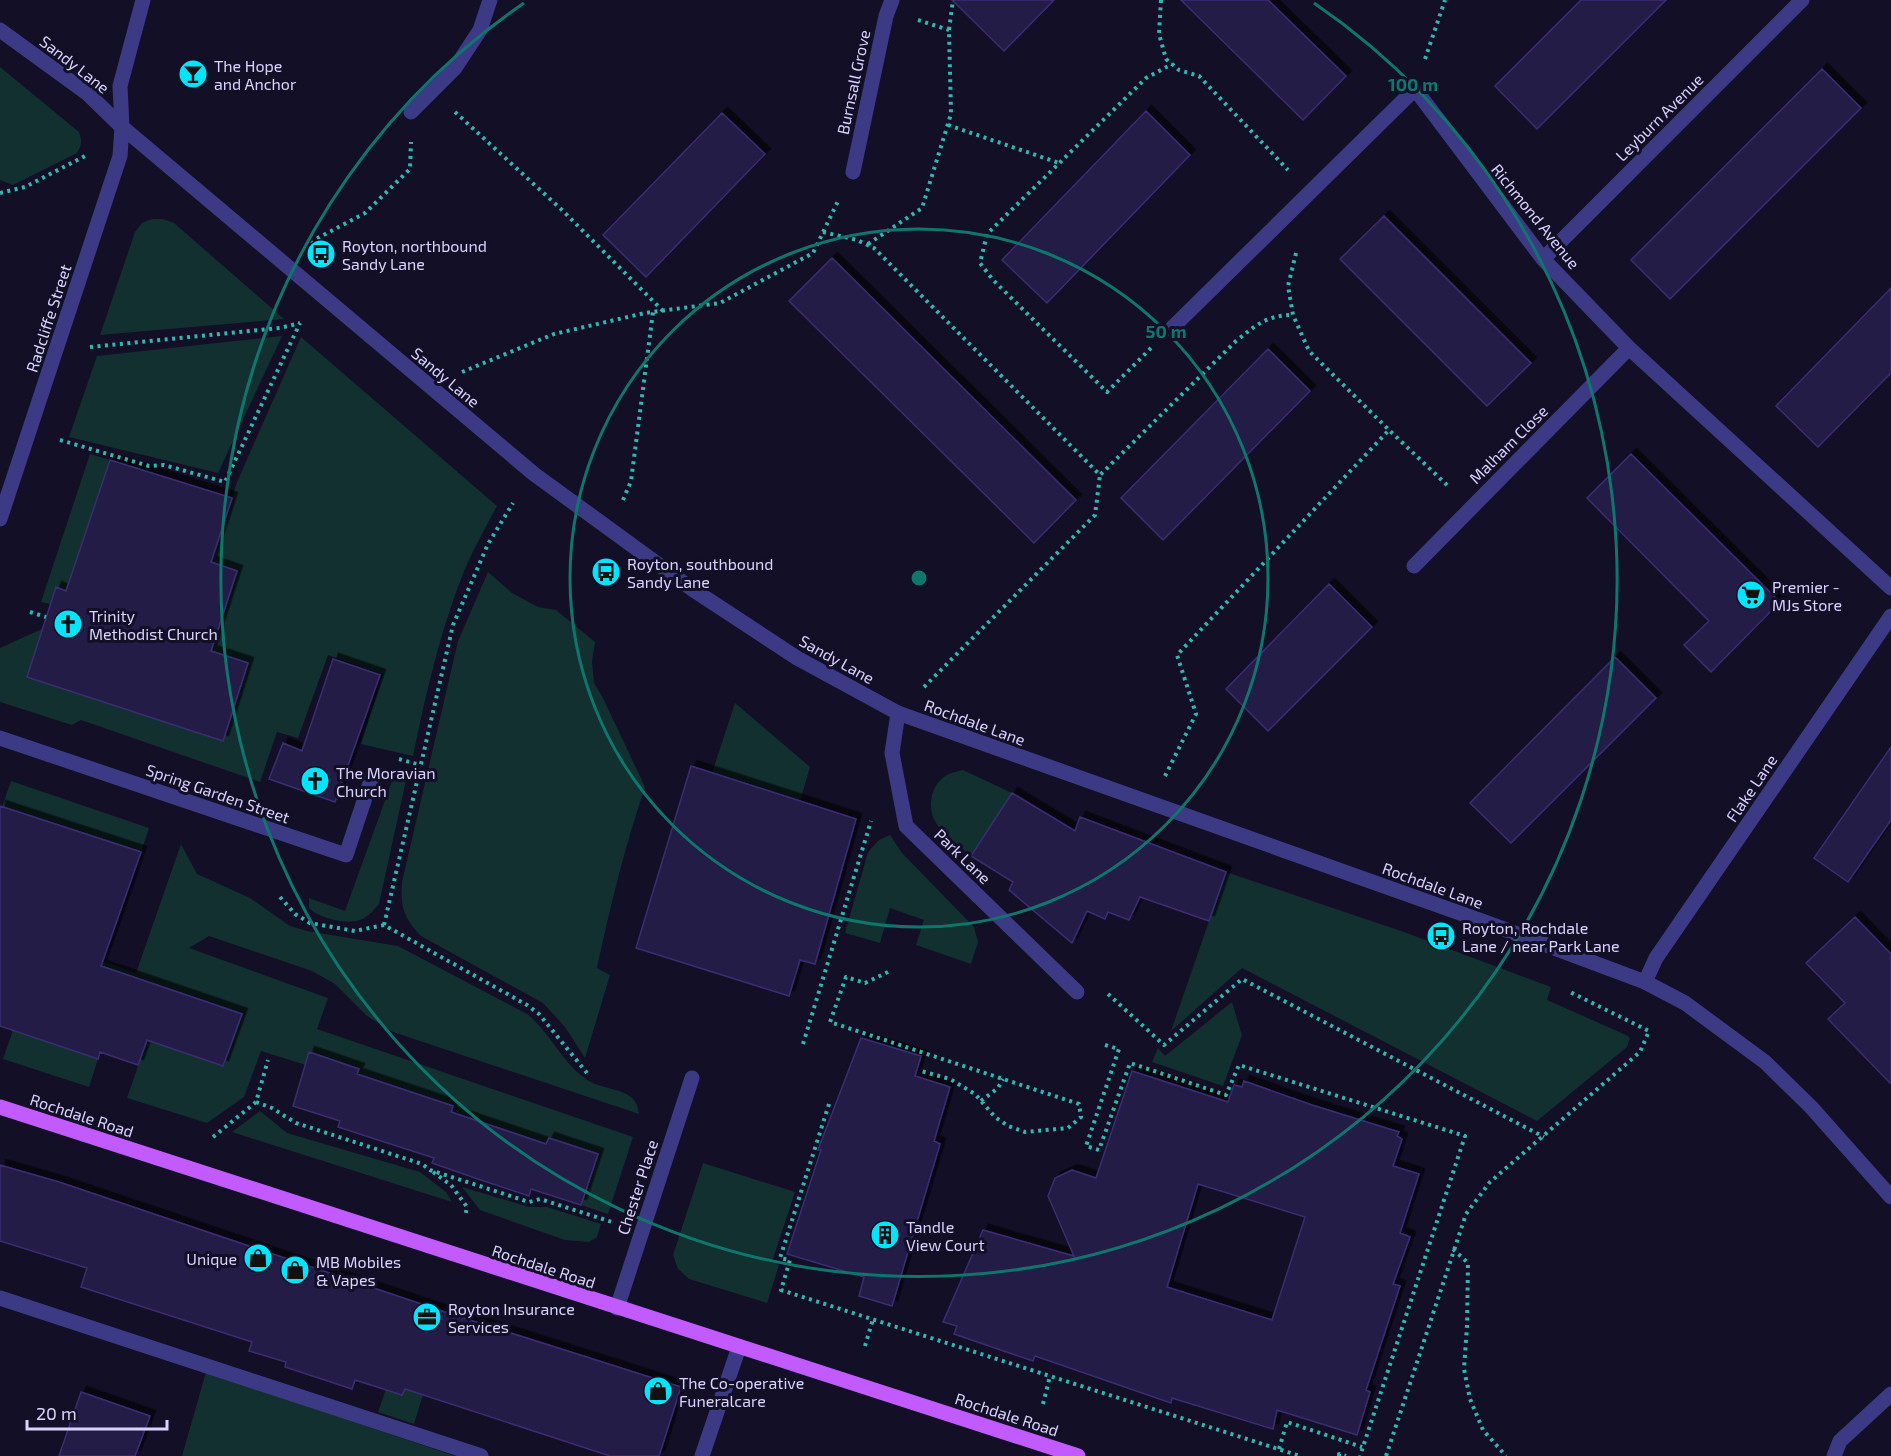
<svg xmlns="http://www.w3.org/2000/svg" width="1891" height="1456" font-family="'Exo 2',sans-serif">
<style>
.green{fill:#12302f}
.building{fill:#241b47;stroke:#3b2d73;stroke-width:1.5;fill-rule:evenodd;filter:url(#shadow)}
.lines{fill:none;stroke-linecap:round;stroke-linejoin:round}
.path{stroke:#2fb8b0;stroke-width:4;stroke-dasharray:3 4.5;stroke-linecap:butt}
.service{stroke:#3d3a85;stroke-width:15}
.minor{stroke:#3d3a85;stroke-width:15}
.tertiary{stroke:#3d3a85;stroke-width:15}
.primary{stroke:#c25bff;stroke-width:15}
.ring{fill:none;stroke:#0f766e;stroke-width:3}
.labels{text-anchor:middle;dominant-baseline:central;stroke-width:6;stroke-linejoin:round;paint-order:stroke}
.street-label{font-size:16px;fill:#d9d4ff;stroke:#130f26}
.poi-label{font-size:16px;fill:#d9d4ff;stroke:#130f26;text-anchor:start}
.centre{fill:#0f766e;stroke:#130f26;stroke-width:3}
.ring-label{font-size:18px;text-anchor:middle;font-weight:bold;fill:#0f766e;stroke:#130f26;stroke-width:6;stroke-linejoin:round;paint-order:stroke}
</style>
<defs>
<filter id="shadow"><feDropShadow dx="5.5" dy="-5.5" stdDeviation="0" flood-color="#0009"/></filter>
</defs>
<rect width="100%" height="100%" fill="#130f26"/>
<path class="green" d="M0,67L79,132C82,140 82,145 77,153L13,185L0,180Z
M152,219H163L174,223L284,319L100,335L135,232L142,223Z
M282,336L218,473L69,437L97,356Z
M301,337L497,506C487,525 476,544 467,564C441,627 427,689 413,756L361,744L383,675L328,655L298,738L277,732L260,782L81,720L72,725L0,702V648L42,629L27,677L223,741L248,663L200,647L217,633L237,571L211,562L237,482Z
M90,454L110,460L66,591L56,588L50,604L41,602Z
M488,572L512,593L538,607L556,610L595,642L592,662L594,683L603,698L645,787C625,846 610,907 597,968L610,975L585,1058L565,1027L543,1003L421,936C404,918 400,907 402,882L458,641Z
M735,703L810,767L800,801L712,773Z
M396,770L408,771L379,904C374,910 368,917 360,920C347,925 318,918 309,908V898L345,911Z
M963,770L1012,793L971,856C961,847 942,834 936,823C926,807 931,782 949,774C953,772 959,771 963,770Z
M11,781L149,828L141,852L2,807Z
M890,835L902,853L974,927L978,942L971,964L916,945L924,920L890,908L880,943L845,933L868,852L879,840Z
M181,844L197,874L250,898L290,926L307,931L398,946L527,1014C550,1032 564,1066 589,1081C608,1092 637,1087 639,1114L393,1032L367,1016L335,984L312,971L209,936L189,948L328,998L317,1029L633,1137L608,1214L581,1205L598,1154L549,1138L546,1145L450,1113L452,1106L357,1074L359,1069L310,1052L306,1065L261,1051L244,1097L207,1123L127,1098L147,1040L224,1066L242,1014L148,982L23,1034L98,1059L89,1087L3,1059L44,940L136,973Z
M1226,872L1404,932L1551,987L1547,1000L1626,1035L1630,1038L1627,1047L1537,1121L1242,968L1171,1031Z
M1232,1002L1242,1035L1223,1086L1152,1062L1158,1048L1165,1056Z
M260,1111L287,1133L420,1172L446,1192L452,1202L232,1132Z
M703,1163L795,1192L772,1262L779,1265L767,1303L689,1279L678,1269L673,1255Z
M462,1187L529,1207H547L601,1224L597,1237L589,1242L565,1240L480,1210Z
M206,1372L455,1456H182Z
M409,1376L423,1395L414,1424L378,1412L386,1389L402,1395Z"/>
<path class="building" d="M952,0H1054L1004,51Z
M1181,0H1268L1346,76L1303,120Z
M1581,0H1666L1537,129L1495,86Z
M1822,69L1861,108L1670,299L1631,260Z
M1146,111L1190,155L1047,303L1002,260Z
M722,113L765,154L646,277L603,235Z
M1384,216L1531,363L1487,406L1340,259Z
M832,258L1076,500L1034,543L789,301Z
M1891,288V373L1818,447L1776,406Z
M1268,349L1310,391L1163,540L1121,498Z
M1631,454L1780,602L1711,672L1684,645L1709,621L1587,498Z
M110,460L232,498L211,562L237,571L211,651L248,663L223,741L27,677L56,587L66,591Z
M1329,584L1372,627L1268,731L1226,689Z
M1615,657L1656,698L1511,843L1470,803Z
M333,659L380,675L335,802L269,779L283,743L302,751Z
M1891,747V820L1848,882L1814,858Z
M691,766L856,819L815,964L800,960L789,996L636,948Z
M1012,793L1075,831L1080,817L1226,872L1209,921L1140,897L1129,920L1108,912L1105,919L1087,911L1072,943L1009,890L1013,882L971,856Z
M0,806L141,852L101,966L242,1014L223,1066L147,1040L138,1065L100,1052L98,1059L0,1026Z
M1855,917L1891,954V1084L1828,1019L1845,1003L1806,963Z
M861,1038L921,1056L915,1076L950,1087L934,1141L940,1144L892,1306L859,1296L864,1277L787,1254L821,1150H818Z
M309,1052L359,1069L357,1074L453,1106L451,1112L546,1144L549,1138L598,1154L581,1205L531,1189L529,1196L481,1180L432,1163L434,1158L338,1127L340,1121L293,1106Z
M1132,1071L1228,1102L1234,1085L1242,1087L1244,1081L1312,1105L1399,1132L1397,1136L1402,1139L1393,1166L1419,1174L1400,1233L1410,1237L1393,1284L1400,1286L1366,1390L1370,1392L1357,1435L1277,1410L1273,1429L1172,1398L1171,1403L1035,1356L1033,1361L954,1334L957,1326L943,1322L983,1230L1074,1256L1048,1196L1055,1178L1072,1170L1096,1178ZM1198,1184L1305,1217L1272,1320L1167,1287Z
M0,1165L59,1182L451,1314L681,1387L659,1456H610L405,1389L402,1395L355,1380L352,1389L285,1367L286,1362L249,1351L252,1342L81,1287L87,1268L0,1241Z
M81,1392L150,1416L135,1456H59Z"/>
<g class="lines">
<path class="path" d="M1161,0L1159,34L1166,59L1179,70L1199,76L1288,170
M918,20L949,30
M1425,59L1445,0
M455,112L562,210L663,311
M948,125L1059,163
M0,193L25,187L85,156
M823,232L857,240L874,248L1100,475L1236,341C1256,325 1267,315 1293,315
M312,244L316,239L365,213L410,169L411,142
M868,244L922,208L951,114L949,30L953,0
M1296,253L1288,286L1293,315L1309,351L1389,430
M90,347L280,328L300,323
M1151,348L1107,392L993,280L980,263L987,234L1146,78L1172,64
M462,372L554,334L645,313L720,303L813,253L839,199
M60,440L149,466L164,465L225,482L300,323
M623,500L631,481L653,312
M30,612L46,617
M924,687L1095,515L1100,475
M399,759L420,765
M1165,776L1196,714L1177,655L1389,430L1449,487
M280,897L295,914L310,923L355,931L384,925L527,1005L539,1014L587,1073
M384,925L453,625L488,544L513,503
M888,972L865,983L846,977L830,1022L1079,1104L1081,1117L1068,1128L1025,1132L1008,1126L995,1117L975,1094L950,1079L921,1071
M1108,994L1164,1045L1242,979L1544,1137
M803,1044L871,821
M1105,1045L1119,1049L1086,1146L1099,1150L1130,1063L1226,1095L1239,1065L1465,1136L1360,1456
M981,1101L998,1088L1003,1079
M256,1102L272,1108L296,1123L422,1164L430,1170L529,1202L540,1199L612,1222
M829,1104L780,1258L790,1260L781,1290L1300,1456
M213,1137L256,1102L268,1060
M433,1172L451,1185L467,1207L465,1217
M1453,1249L1468,1263L1467,1326L1464,1369L1470,1399L1483,1430L1506,1456
M865,1346L873,1319
M1043,1404L1050,1376
M1279,1449L1287,1422L1362,1447
M1339,1456V1454L1346,1456
M1386,1456L1466,1214L1490,1182L1640,1052L1649,1031L1570,992"/>
<path class="service" d="M0,1298L481,1456"/>
<path class="minor" d="M411,112L455,68L480,30L490,0
M853,172L886,16L892,0
M1543,259L1802,0
M1172,328L1415,89L1543,259L1629,348L1891,588
M0,519L120,156L122,127L120,86L143,0
M1414,566L1629,348
M898,713L892,753L906,826L1077,992
M0,738L346,855L372,777
M1645,982L1656,958L1891,616
M617,1308L692,1078
M702,1456L739,1347
M1834,1456L1840,1441L1891,1394"/>
<path class="tertiary" d="M0,30L88,94L122,127L534,474L692,589L797,658L898,713L1485,922L1645,982L1685,1003L1765,1062L1811,1107L1891,1197"/>
<path class="primary" d="M0,1107L1078,1456"/>
</g>
<g class="ring">
<circle cx="919" cy="578" r="349"/>
<path d="M1314 3A698 698 0 1 1 524 3"/>
</g>
<defs>
<g id="bar-disc" transform="scale(1.5)"><circle r="9.5" fill="#00e5ff" stroke="#130f26"/><path d="M-6-5H6L.8 .8V4.5H3.5V6h-7V4.5H-.8V.8Z" fill="#111"/></g>
<g id="bus-disc" transform="scale(1.5)"><circle r="9.5" fill="#00e5ff" stroke="#130f26"/><path d="M-5-6H5V4H4V6H2V4H-2V6H-4V4H-5ZM-3.5-4V0h7V-4ZM-3.5 1.2v1.5H-2V1.2ZM2 1.2v1.5H3.5V1.2Z" fill="#111"/></g>
<g id="supermarket-disc" transform="scale(1.5)"><circle r="9.5" fill="#00e5ff" stroke="#130f26"/><path d="M-6-5.5h2.5l.6 2H6L4.5 2H-2.5L-4.4-4H-6ZM-1.5 3.2a1.3 1.3 0 1 0 .1 0ZM3 3.2a1.3 1.3 0 1 0 .1 0Z" fill="#111"/></g>
<g id="church-disc" transform="scale(1.5)"><circle r="9.5" fill="#00e5ff" stroke="#130f26"/><path d="M-1.2-6h2.4v3.5h3.3v2.4h-3.3V6h-2.4V-.1h-3.3v-2.4h3.3Z" fill="#111"/></g>
<g id="building-disc" transform="scale(1.5)"><circle r="9.5" fill="#00e5ff" stroke="#130f26"/><path d="M-4-6H4V6H1V3H-1V6H-4ZM-2.5-4.3h1.7v1.8h-1.7ZM.8-4.3h1.7v1.8H.8ZM-2.5-1h1.7V.8h-1.7ZM.8-1h1.7V.8H.8Z" fill="#111"/></g>
<g id="shop-disc" transform="scale(1.5)"><circle r="9.5" fill="#00e5ff" stroke="#130f26"/><path d="M-5-2.5h2.3a2.7 3.5 0 0 1 5.4 0H5L5.5 6h-11ZM-1.5-2.5h3a1.5 2.3 0 0 0-3 0Z" fill="#111"/></g>
<g id="office-disc" transform="scale(1.5)"><circle r="9.5" fill="#00e5ff" stroke="#130f26"/><path d="M-6-3h4V-5.5h4V-3h4V5H-6ZM-1-4.5V-3h2v-1.5ZM-6 0V1H6V0Z" fill="#111"/></g>
</defs>
<g fill-rule="evenodd">
<use href="#bar-disc" x="193" y="74"/>
<use href="#bus-disc" x="321" y="254"/>
<use href="#bus-disc" x="606" y="572"/>
<use href="#supermarket-disc" x="1751" y="595"/>
<use href="#church-disc" x="68" y="624"/>
<use href="#church-disc" x="315" y="781"/>
<use href="#bus-disc" x="1441" y="936"/>
<use href="#building-disc" x="885" y="1235"/>
<use href="#shop-disc" x="258" y="1258"/>
<use href="#shop-disc" x="295" y="1270"/>
<use href="#office-disc" x="427" y="1317"/>
<use href="#shop-disc" x="658" y="1391"/>
</g>
<g class="labels">
<g class="street-label">
<text transform="translate(75 64) rotate(38)">Sandy Lane</text>
<text transform="translate(853 82) rotate(-78)">Burnsall Grove</text>
<text transform="translate(1659 117) rotate(-45)">Leyburn Avenue</text>
<text transform="translate(1536 216) rotate(51)">Richmond Avenue</text>
<text transform="translate(48 318) rotate(-72)">Radcliffe Street</text>
<text transform="translate(446 377) rotate(40)">Sandy Lane</text>
<text transform="translate(1508 444) rotate(-45)">Malham Close</text>
<text transform="translate(837 659) rotate(29)">Sandy Lane</text>
<text transform="translate(975 722) rotate(20)">Rochdale Lane</text>
<text transform="translate(1751 788) rotate(-56)">Flake Lane</text>
<text transform="translate(218 793) rotate(19)">Spring Garden Street</text>
<text transform="translate(963 856) rotate(44)">Park Lane</text>
<text transform="translate(1433 885) rotate(20)">Rochdale Lane</text>
<text transform="translate(82 1115) rotate(18)">Rochdale Road</text>
<text transform="translate(637 1187) rotate(-72)">Chester Place</text>
<text transform="translate(544 1266) rotate(18)">Rochdale Road</text>
<text transform="translate(1007 1414) rotate(18)">Rochdale Road</text>
</g>
<g class="poi-label">
<text x="214" y="65">The Hope<tspan x="214" dy="18">and Anchor</tspan></text>
<text x="342" y="245">Royton, northbound<tspan x="342" dy="18">Sandy Lane</tspan></text>
<text x="627" y="563">Royton, southbound<tspan x="627" dy="18">Sandy Lane</tspan></text>
<text x="1772" y="586">Premier -<tspan x="1772" dy="18">MJs Store</tspan></text>
<text x="89" y="615">Trinity<tspan x="89" dy="18">Methodist Church</tspan></text>
<text x="336" y="772">The Moravian<tspan x="336" dy="18">Church</tspan></text>
<text x="1462" y="927">Royton, Rochdale<tspan x="1462" dy="18">Lane / near Park Lane</tspan></text>
<text x="906" y="1226">Tandle<tspan x="906" dy="18">View Court</tspan></text>
<text x="237" y="1258" text-anchor="end">Unique</text>
<text x="316" y="1261">MB Mobiles<tspan x="316" dy="18">&amp; Vapes</tspan></text>
<text x="448" y="1308">Royton Insurance<tspan x="448" dy="18">Services</tspan></text>
<text x="679" y="1382">The Co-operative<tspan x="679" dy="18">Funeralcare</tspan></text>
</g>
</g>
<circle cx="919" cy="578" r="9" class="centre"/>
<g class="ring-label">
<text x="1413" y="91">100 m</text>
<text x="1166" y="338">50 m</text>
</g>
<path d="M27 1420v9h140v-9" fill="none" stroke="#d9d4ff" stroke-width="3"/>
<text x="36" y="1420" font-size="18" fill="#d9d4ff" stroke="#130f26" stroke-width="4.5" paint-order="stroke">20 m</text>
</svg>
